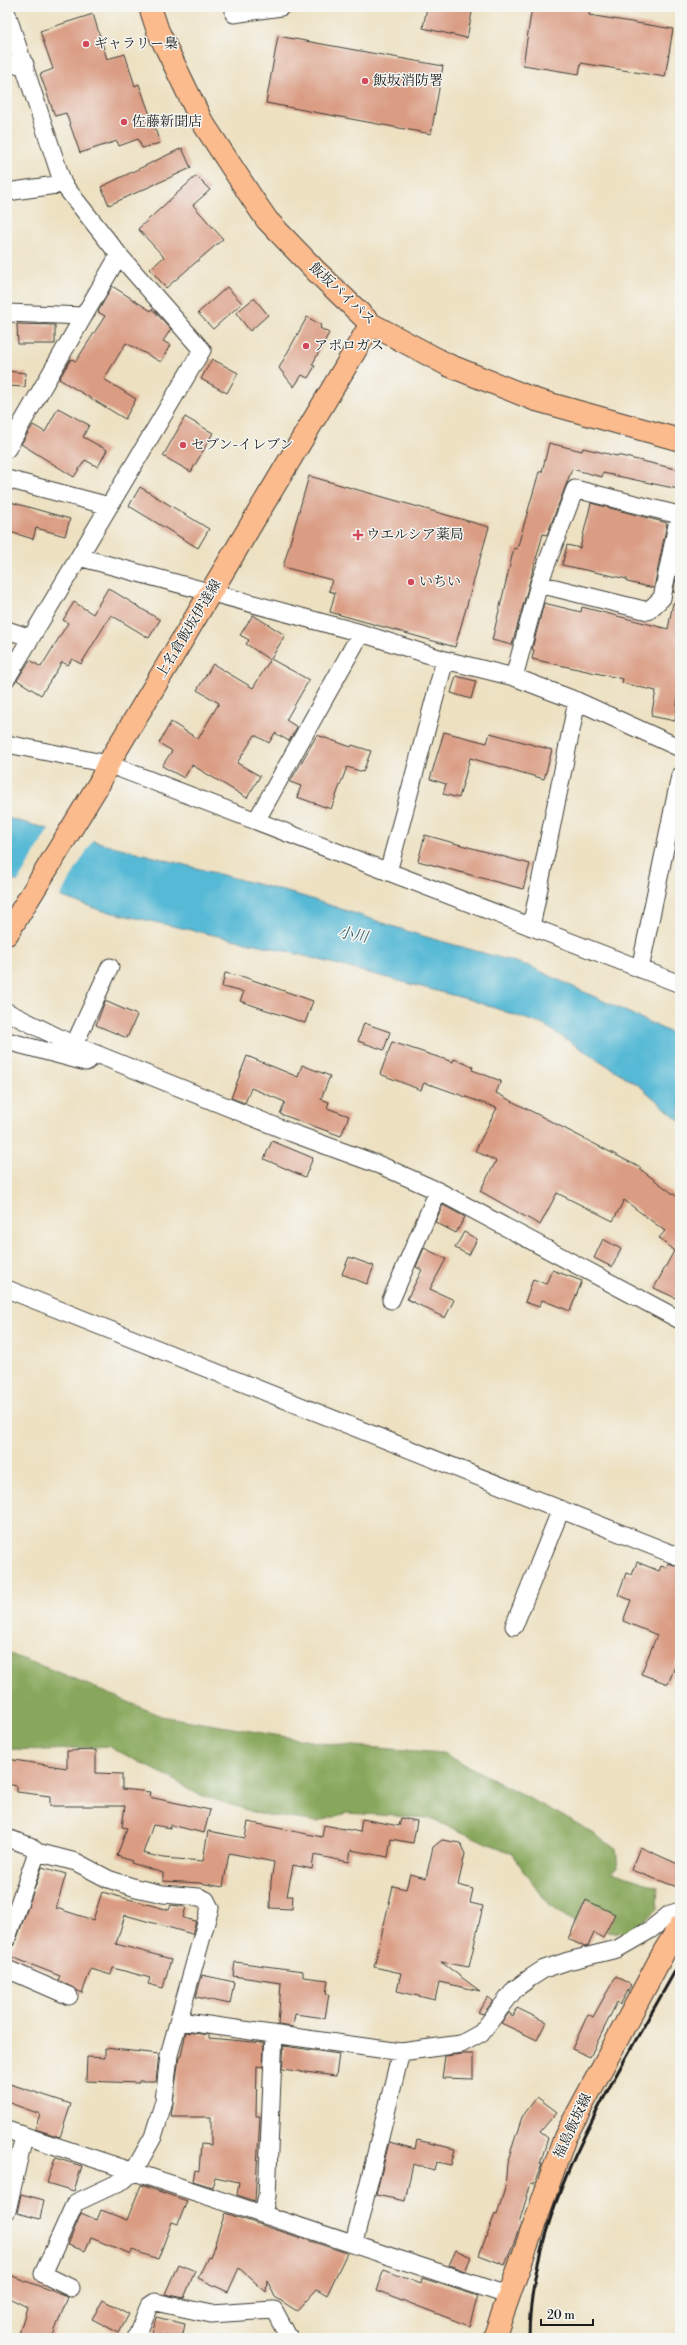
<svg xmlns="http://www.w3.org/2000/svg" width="687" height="2345" font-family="'Libre Bodoni','Noto Serif JP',serif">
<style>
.forest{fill:#88a75b;stroke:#52623c}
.water{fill:#56b9d5;stroke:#396a78}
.pier{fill:#ede1c2}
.building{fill:#da9d84}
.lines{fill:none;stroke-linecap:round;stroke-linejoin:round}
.minor-casing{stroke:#3b3a35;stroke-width:19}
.major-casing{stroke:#3b3a35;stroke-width:24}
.highway-casing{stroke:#3b3a35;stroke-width:24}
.minor{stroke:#fff;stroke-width:17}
.major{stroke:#fbbb8d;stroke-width:22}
.highway{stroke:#fbbb8d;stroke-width:22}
.rail{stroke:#1c1c1c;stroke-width:3}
.poi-dot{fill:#d1495b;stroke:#f6f6f2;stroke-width:1.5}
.labels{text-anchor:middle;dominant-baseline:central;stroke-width:3;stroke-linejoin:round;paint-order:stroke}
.poi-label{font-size:14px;fill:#1c1c1c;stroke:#f6f6f2;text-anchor:start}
.street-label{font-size:14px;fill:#1c1c1c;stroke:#f6f6f2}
.water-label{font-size:15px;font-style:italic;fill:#335b66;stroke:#f6f6f2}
</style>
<rect width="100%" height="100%" fill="#f6f6f2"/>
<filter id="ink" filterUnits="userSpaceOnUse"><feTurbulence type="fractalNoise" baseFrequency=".025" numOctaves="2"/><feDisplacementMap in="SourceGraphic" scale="8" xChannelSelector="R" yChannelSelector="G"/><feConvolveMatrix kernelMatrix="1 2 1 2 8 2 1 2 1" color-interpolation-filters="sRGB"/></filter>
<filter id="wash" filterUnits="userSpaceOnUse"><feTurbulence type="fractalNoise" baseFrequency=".012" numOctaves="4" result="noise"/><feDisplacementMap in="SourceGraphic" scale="16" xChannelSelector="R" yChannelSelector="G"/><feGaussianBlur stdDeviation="0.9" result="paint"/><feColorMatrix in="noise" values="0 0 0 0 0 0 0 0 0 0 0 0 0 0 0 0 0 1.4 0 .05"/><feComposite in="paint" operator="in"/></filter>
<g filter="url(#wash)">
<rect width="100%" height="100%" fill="#ede1c2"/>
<path class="forest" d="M7,1653L63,1674L161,1716L329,1744L443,1753L578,1824L616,1849L618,1867L612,1872L658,1887L657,1909L628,1934L581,1927L549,1905L511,1853L428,1818L346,1813L318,1822L260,1814L197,1794L171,1778L108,1746L50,1750L7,1749Z"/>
<path class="water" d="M7,818L302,896L416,934L529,966L680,1037V1121L641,1087L544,1025L471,1000L282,950L100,910L7,878Z"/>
<path class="pier" d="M50,827L94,838L59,898L17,883Z"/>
<g id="blocks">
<path class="building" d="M427,7H473L467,38L423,28Z
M532,7H590L589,15L673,29L665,77L581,63L579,74L523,65Z
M93,14L107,59L125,54L135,86L139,84L160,143L142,148L138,139L119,146L117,141L80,153L66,113L55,116L40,74L53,69L40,31Z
M278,36L443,66L431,134L266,103Z
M182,148L191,168L109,205L101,187Z
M196,176L210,190L193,205L223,239L166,288L150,269L164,257L138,229Z
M112,286L151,311L152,309L171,329L163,341L170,345L161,362L126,343L104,379L136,399L125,419L59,379L71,359L76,361L105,316L98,312Z
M227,287L242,303L213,329L198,313Z
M254,298L268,315L250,331L236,313Z
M307,317L321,325L320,328L329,333L312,365L315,366L308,378L302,375L294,387L279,368Z
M17,324L55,325V344H18Z
M212,359L238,373L227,393L201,379Z
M7,371L26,373L25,387L7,386Z
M58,408L89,425L83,437L107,450L98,467L85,460L74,477L21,444L33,425L45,432Z
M185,417L213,433L191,472L163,456Z
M549,443L582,451L583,448L617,456V455L680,470V479L678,489L603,473L602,477L572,469L547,535L543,534L512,645L492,640L514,548L517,549L539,472H542Z
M309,476L489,527L455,647L330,612L335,593L329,591L332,580L283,567Z
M140,487L209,529L198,548L129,506Z
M7,501L70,519L65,536L36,528L33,539L7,531Z
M591,503L667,523L654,588L627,582V579L562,565L567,545L580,548Z
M680,560V593L673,592Z
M108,588L160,620L149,638L111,615L81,664L72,659L68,665L62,662L41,695L17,680L30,660L41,667L68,623L63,620L74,602L93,614Z
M544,603L581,612L582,607L668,629L673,603H680V681L675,721L651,716L656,691L622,683L623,679L532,659L534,650L532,649Z
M253,615L285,635L271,659L309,680L286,720L297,727L289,741L275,733L269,743L255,735L237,763L260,776L247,798L192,765L184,778L162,766L172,751L159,743L171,722L198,739L219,703L197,690L213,664L253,688L270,660L246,644L249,640L240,635Z
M456,676L476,681L471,699L451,693Z
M444,732L487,743L490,733L552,750L544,779L470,758L459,798L443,794L446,784L430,779Z
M317,735L351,747L352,745L371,751L363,772L347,767L331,809L297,797L301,786L290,782Z
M425,835L530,864L523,889L418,861Z
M225,973L244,977L313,1001L305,1023L240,1001L244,992L222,987Z
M105,1001L137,1015L127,1038L96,1025Z
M364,1023L390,1032L384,1050L358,1041Z
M392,1042L453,1062L454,1059L473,1067L472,1070L501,1081L496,1093L641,1168L640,1169L680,1199V1300L654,1288L674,1251L659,1238L665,1231L624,1200L613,1221L557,1193L540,1225L480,1191L496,1161L475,1151L497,1108L435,1086L424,1083L421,1090L380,1074Z
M247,1056L298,1077L302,1065L330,1076L321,1099L329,1102L327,1108L349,1116L341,1136L280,1114L285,1102L251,1088L245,1103L231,1098Z
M272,1141L313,1158L305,1177L264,1159Z
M443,1205L465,1217L456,1233L435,1222Z
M464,1232L477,1239L469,1255L455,1248Z
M603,1239L621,1249L612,1267L594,1258Z
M424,1248L446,1259L430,1289L454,1300L445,1318L407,1299L422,1270L416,1267Z
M349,1257L374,1266L367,1284L342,1274Z
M552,1270L582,1281L570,1311L542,1300L539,1307L525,1302L533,1279L546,1284Z
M637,1562L659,1571L661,1566L667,1568L668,1563L680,1567V1654L668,1684L641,1674L657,1635L623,1621L631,1600L618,1595L626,1573L632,1575Z
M96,1750V1773L122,1774V1789L150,1792L149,1797L210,1810L204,1833L170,1825V1828L153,1825L143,1853L163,1858L203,1861L208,1831L245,1838L248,1822L322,1837L324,1825L360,1832L362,1819L399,1826L401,1818L417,1821L413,1843L391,1839L388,1857L351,1850L349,1862L314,1855L312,1869L293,1865L287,1896H293L292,1909L270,1908L271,1881L274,1862L229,1853L223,1887L200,1883L163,1881V1873L131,1863L132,1861L117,1856L127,1828L122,1827L125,1806H50V1796L17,1792V1786L7,1784V1759L67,1768V1751Z
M442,1840L460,1843L465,1854L458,1885L473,1889L470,1903L483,1906L469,1967L441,1962L480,1991L439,1982L435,2000L397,1991L401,1973L374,1967L393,1886L406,1889L410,1874L426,1878L433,1847Z
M640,1847L680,1865V1888L631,1870Z
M42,1867L66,1874L56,1908L93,1920L102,1892L169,1910L171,1905L186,1907L183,1918L196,1921L192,1934L125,1915L116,1944L171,1959L163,1988L148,1984L150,1978L132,1973L113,1968L111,1975L91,1969L82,1993L58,1980L60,1976L7,1955V1948L13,1946L16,1941Z
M586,1900L615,1914L603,1938L594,1933L588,1946L585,1947L568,1939Z
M235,1962L303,1971V1977L328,1980L326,1994H329L325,2018L295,2014L293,2027L278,2025L281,1983L233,1976Z
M202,1975L234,1982L230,2004L196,1997Z
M616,1976L631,1985L620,2005L617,2002L590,2057L572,2049L588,2014L593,2017Z
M488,1997L493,2001L483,2014L478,2012Z
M517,2008L546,2022L537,2040L501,2023L509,2013L513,2016Z
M186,2032L209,2035V2038L264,2043L263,2067L257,2066L256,2116H260L255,2201L237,2195L239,2182L215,2177L212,2187L193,2181L195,2170L199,2171L201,2144L211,2145V2117H171L179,2057L181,2056Z
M284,2046L339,2054L336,2076L282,2069Z
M105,2048L159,2054L156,2081H139V2083L86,2081L87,2057L105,2058Z
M462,2054H473V2079L442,2078L445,2056Z
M7,2083L71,2104L60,2137L35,2129L40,2114L7,2102Z
M537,2097L557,2112L540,2132L548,2138L540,2164H542L534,2184L531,2183L519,2223L521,2224L505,2265L479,2255L495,2214L497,2215L505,2188L507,2163L522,2117Z
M417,2140L455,2149L451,2165L436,2162L434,2170L413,2164L405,2201L376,2195L389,2142L415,2149Z
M55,2158L82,2166L74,2191L47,2183Z
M141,2185L187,2201L178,2224L172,2222L158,2259L132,2250L131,2254L91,2238L85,2251L68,2245L81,2213L97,2220L101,2210L127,2220Z
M21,2194L44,2200L40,2219L17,2213Z
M225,2213L347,2253L327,2295L317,2289L297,2311L275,2297L267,2280L266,2292L239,2268L228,2292L198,2278L208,2257L210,2258Z
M456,2250L471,2257L465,2271L449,2265Z
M178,2264L195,2271L184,2298L165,2294Z
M384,2270L421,2284L422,2278L478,2296L469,2326L376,2290Z
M7,2274L68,2297L52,2338H18L27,2307L7,2297Z
M103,2300L129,2314L119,2333L92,2319Z
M156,2317L185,2324L182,2338L152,2334Z"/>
</g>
</g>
<g filter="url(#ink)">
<use href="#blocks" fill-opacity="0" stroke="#3b3a35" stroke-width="1"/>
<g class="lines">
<g class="minor-casing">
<path id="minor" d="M234,7V14L281,7
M7,14L63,184L119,255L202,350L7,678
M7,65L25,64
M7,192L63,184
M7,313L84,316
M7,449L119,255
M7,479L109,506
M79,557L361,633L445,660L514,677L577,701L680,748
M7,630L31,638
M514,677L539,584L575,489L679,515L662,598L648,611L539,584
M7,744L108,764L680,984
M256,821L361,633
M388,872L445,660
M531,927L577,701
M640,969L680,776
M7,1012L74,1045L292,1133L382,1166L438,1191L680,1320
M7,1041L86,1062L97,1054
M74,1045L110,967
M7,1289L680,1557
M391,1300L438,1191
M514,1626L561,1509
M7,1838L30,1846L37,1852L7,1938
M37,1852L76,1862L108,1879L136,1888L163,1894L199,1897L206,1900L210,1908L169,2055L164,2101L153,2137L134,2171L124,2180L75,2203L43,2274L71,2288
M7,1969L69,1996
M179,2021L401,2052L461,2044L481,2033L515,1989L530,1978L544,1969L568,1961L617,1949L650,1930L670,1914L680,1911
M7,2130L510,2296
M7,2211L24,2136
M263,2213L267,2196L274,2034
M354,2243L401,2052
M136,2338L149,2306L155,2302L211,2314L274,2310L289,2338"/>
</g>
<g class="major-casing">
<path id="major" d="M7,934L100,782L108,764L371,324
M494,2338L565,2137L665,1950L680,1926"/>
</g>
<g class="highway-casing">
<path id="highway" d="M150,7L158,31L201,120L254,201L267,220L316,271L371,324L448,365L536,400L680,440"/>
</g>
<use href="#minor" class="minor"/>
<use href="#major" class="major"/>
<use href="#highway" class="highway"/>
<path class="rail" d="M529,2338C530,2203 617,2077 680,1962"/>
</g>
</g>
<g class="poi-dot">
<circle cx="86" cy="44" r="4"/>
<circle cx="365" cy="81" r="4"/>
<circle cx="124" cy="122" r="4"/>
<circle cx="306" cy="346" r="4"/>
<circle cx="183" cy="445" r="4"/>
<path d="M356 529h4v4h4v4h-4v4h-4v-4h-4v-4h4z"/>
<circle cx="411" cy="582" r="4"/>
</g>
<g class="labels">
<g class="poi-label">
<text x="94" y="44">ギャラリー梟</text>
<text x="373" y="81">飯坂消防署</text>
<text x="132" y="122">佐藤新聞店</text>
<text x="314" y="346">アポロガス</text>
<text x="191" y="445">セブン-イレブン</text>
<text x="366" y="535">ウエルシア薬局</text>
<text x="419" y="582">いちい</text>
</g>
<g class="street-label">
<text transform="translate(342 294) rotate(43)">飯坂バイパス</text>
<text transform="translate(189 629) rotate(-59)">上名倉飯坂伊達線</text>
<text transform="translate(573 2126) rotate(-65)">福島飯坂線</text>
</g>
<g class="water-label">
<text transform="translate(353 935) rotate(10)">小川</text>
</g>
</g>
<rect width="687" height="2345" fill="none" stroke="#f6f6f2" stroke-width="24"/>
<path d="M541 2319v6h52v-6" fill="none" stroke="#1c1c1c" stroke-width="2"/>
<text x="547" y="2319" font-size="12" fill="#1c1c1c" stroke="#f6f6f2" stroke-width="3" paint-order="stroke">20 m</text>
</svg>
